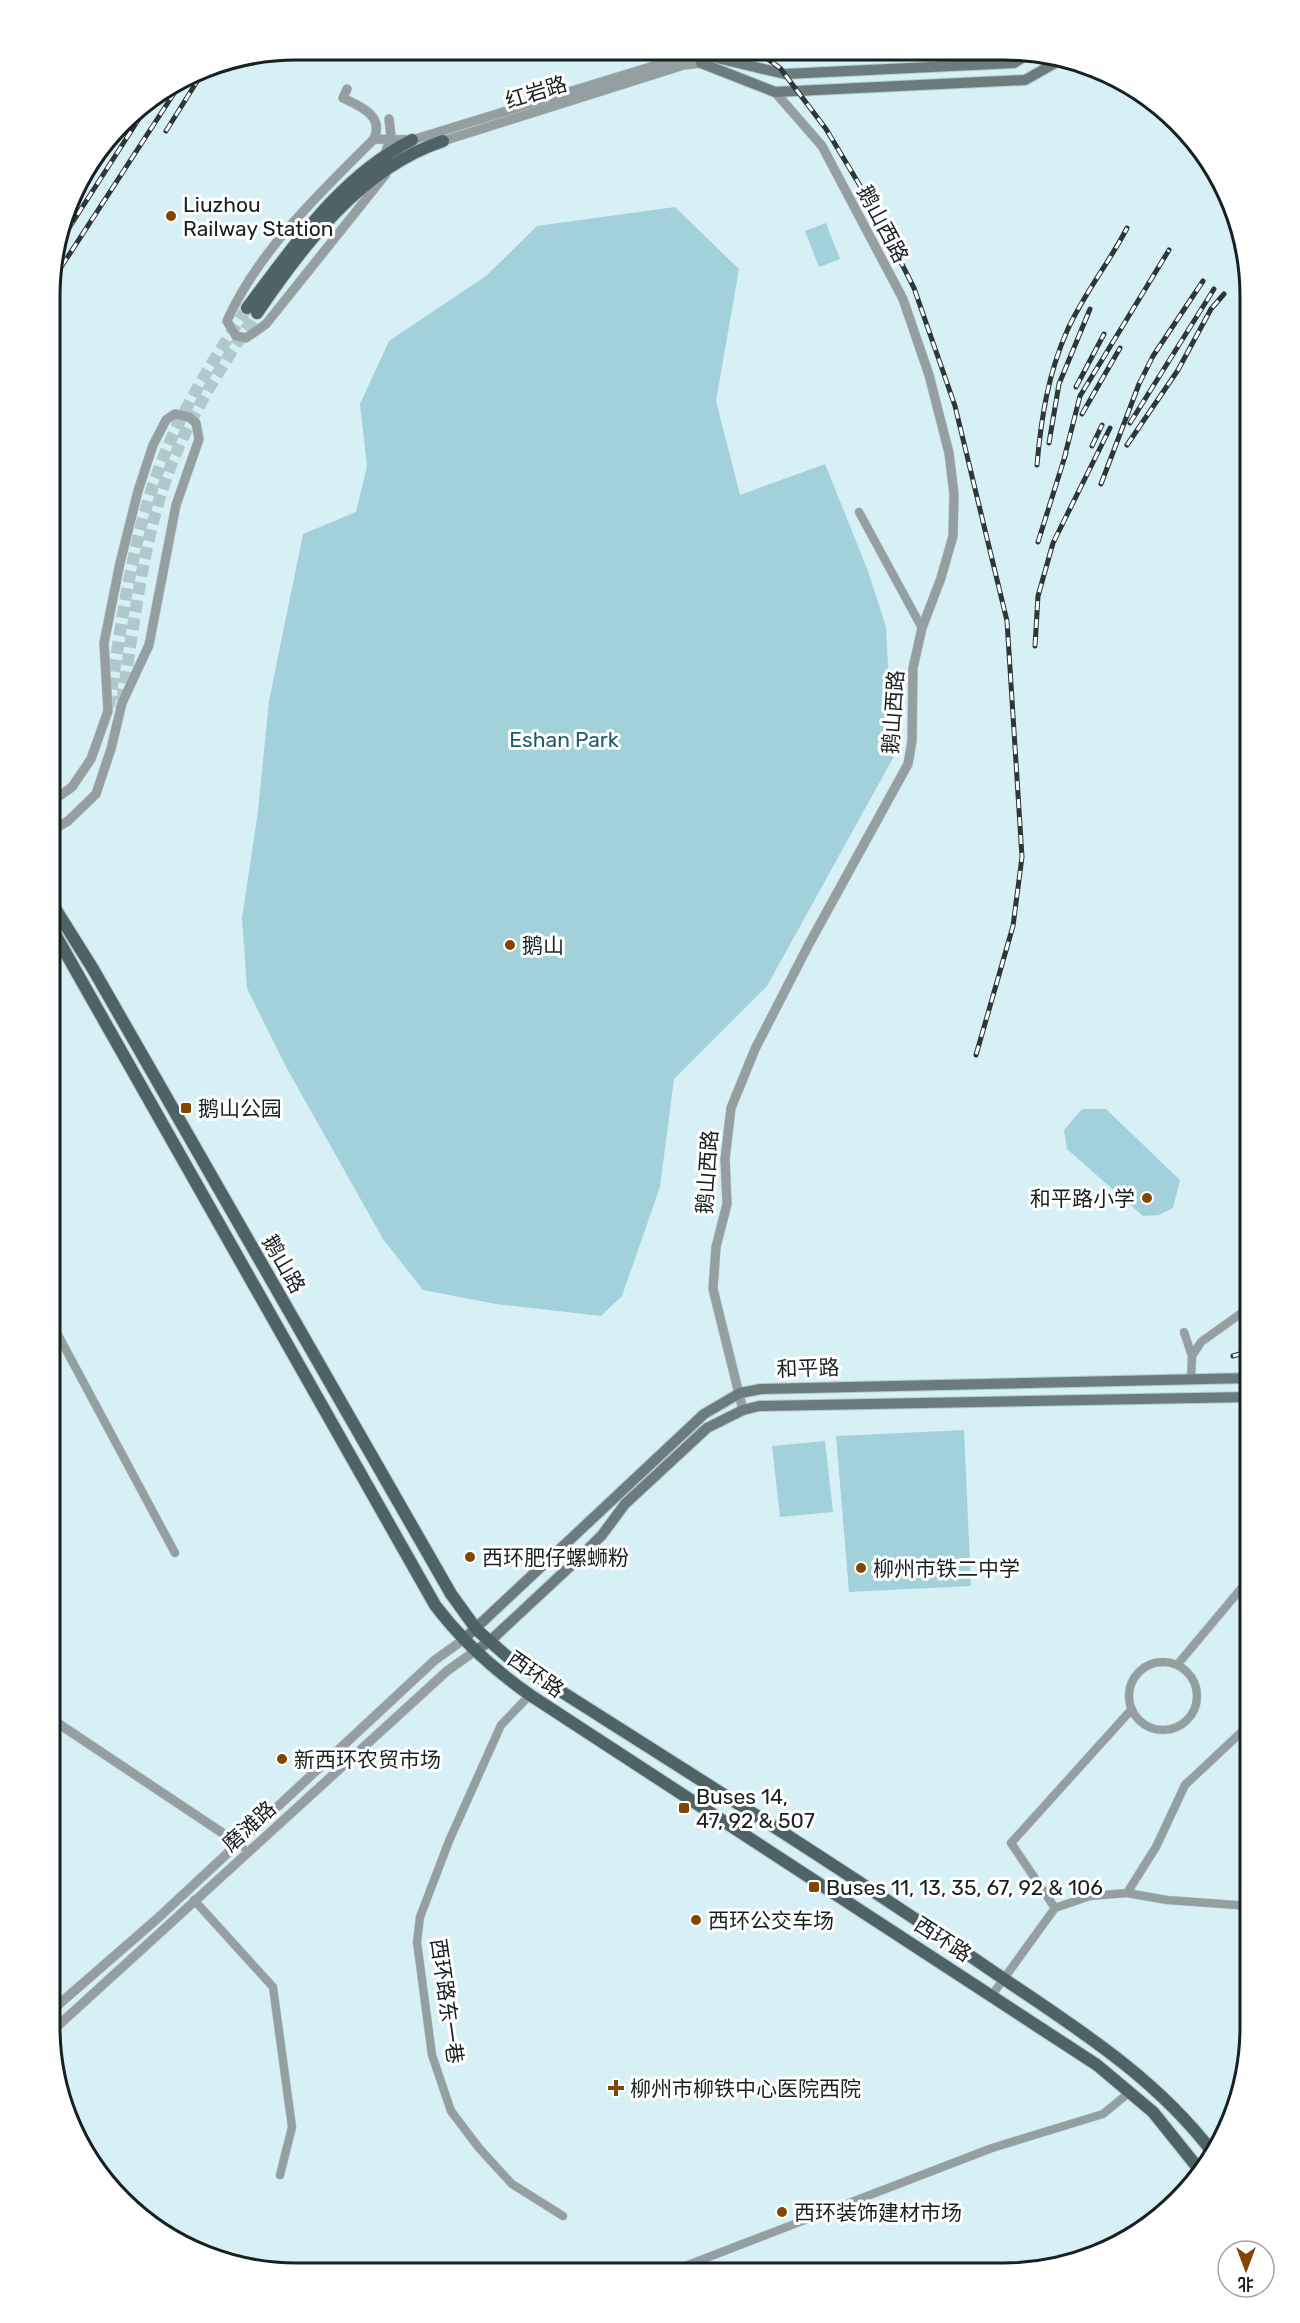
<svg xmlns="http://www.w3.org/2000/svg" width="1300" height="2323" font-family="Rubik,'Noto Sans SC',sans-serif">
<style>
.green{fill:#a3d1da}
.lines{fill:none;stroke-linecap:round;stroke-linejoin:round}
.primary-tunnel{stroke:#b0c7cb;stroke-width:12;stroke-dasharray:12 6;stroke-linecap:butt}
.minor-casing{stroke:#b4cbcf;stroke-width:9}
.tertiary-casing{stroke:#b4cbcf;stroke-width:10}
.secondary-casing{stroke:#b4cbcf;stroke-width:12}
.primary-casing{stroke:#b4cbcf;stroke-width:14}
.minor{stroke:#959fa1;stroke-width:8}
.tertiary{stroke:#959fa1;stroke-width:9}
.secondary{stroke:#6c7c7e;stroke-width:10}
.primary{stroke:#4f6266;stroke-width:12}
.rail-casing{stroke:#2b3738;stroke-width:5}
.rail{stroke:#fff;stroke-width:3;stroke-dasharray:9;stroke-linecap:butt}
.poi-dot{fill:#824600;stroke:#fff;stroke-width:2}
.labels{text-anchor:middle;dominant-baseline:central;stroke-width:6;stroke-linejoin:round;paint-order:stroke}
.street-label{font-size:21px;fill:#172122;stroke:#fff}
.poi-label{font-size:21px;fill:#172122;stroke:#fff;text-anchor:start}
.park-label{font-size:21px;fill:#1d5b65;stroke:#fff}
.rim{fill:none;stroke:#172122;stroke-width:3}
</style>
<rect width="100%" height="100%" fill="#d6f0f5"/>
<path class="green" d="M675,207L739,269L716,401L740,495L825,464L868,571L886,627L893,758L767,986L674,1079L660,1187L622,1296L601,1316L496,1304L423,1290L383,1239L285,1065L247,988L242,918L258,811L269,701L303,534L356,512L367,466L360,404L389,341L486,276L537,226Z
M826,223L840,259L819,267L805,231Z
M1082,1109H1106L1180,1180L1173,1208L1159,1215L1143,1216L1067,1149L1064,1130Z
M964,1430L971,1586L849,1592L836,1436Z
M825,1441L833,1512L780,1517L772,1446Z"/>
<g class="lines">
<path class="primary-tunnel" d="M122,701C133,632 140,561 161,494C181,429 219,369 257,313
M109,707C122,619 133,526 169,444C190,396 219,352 247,308"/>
<g class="minor-casing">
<path id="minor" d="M859,512L922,628
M50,1320L175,1553
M1184,1332L1192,1356
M1191,1380L1192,1356L1201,1342L1250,1307
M1129 1696a34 34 0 1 1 68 0a34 34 0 1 1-68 0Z
M1177,1665L1250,1578
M530,1695L501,1725L449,1841L420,1917L417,1942L432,2055L451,2111L479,2148L512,2184L563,2216
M1127,1893L1156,1847L1185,1785L1250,1724
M194,1900L273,1987L292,2127L280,2175
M1055,1908L1011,1843L1132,1709
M992,1995L1055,1908L1090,1896L1127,1893L1167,1900L1250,1906
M667,2273L992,2148L1103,2114L1131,2091"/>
</g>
<g class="tertiary-casing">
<path id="tertiary" d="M347,89L343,98C362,107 384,116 374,139C320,193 258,251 227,321L236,336L246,338L266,324L386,174
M374,139L412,140L696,53
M443,141L684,65L701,63
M385,154L391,136L389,119
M51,831L68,821L96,794L111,749L122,703L149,645L176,505L199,439L196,423L189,417L175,414L166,420L153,445L138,491L120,563L104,643L108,711L91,759L72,787L51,802
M743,1410L713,1289L716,1247L727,1204L725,1159L731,1108L755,1049L809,944L908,764L912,741L913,668L922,628L941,578L953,536L954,494L949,453L929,375L903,299L822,146L775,92
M50,1718L242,1846
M50,2012L158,1918L435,1660L463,1640
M50,2033L447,1671L475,1651"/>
</g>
<g class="secondary-casing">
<path id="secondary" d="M696,53L785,74L1014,63L1028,54
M701,63L775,92L1025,80L1064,58
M463,1640L704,1414L740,1393L761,1389L1250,1378
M475,1651L490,1641L578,1559L602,1535L625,1504L707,1428L743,1410L759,1406L1250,1397"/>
</g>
<g class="primary-casing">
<path id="primary" d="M247,308C295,245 339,177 412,140
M257,313C304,244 361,168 443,141
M51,902L93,969L451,1594L477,1630L510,1659C667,1759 825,1857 979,1962C1063,2020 1151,2071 1213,2153
M51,927L435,1605C462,1641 493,1669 530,1695L1097,2065L1153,2112L1202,2173"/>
</g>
<use href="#minor" class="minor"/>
<use href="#tertiary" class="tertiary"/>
<use href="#secondary" class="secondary"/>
<use href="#primary" class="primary"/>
<g class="rail-casing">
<path id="rail" d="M758,52L780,68L826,129L874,209L914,288L955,406L1007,621L1022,857L1013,926L976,1055
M166,131L206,67
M74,189L80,180
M58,245L151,100
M52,281L182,81
M1076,387L1104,334
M1082,414L1120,348
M1130,423L1214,289
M1049,443L1059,384L1090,309
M1127,445L1178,370L1211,309L1224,294
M1092,446L1102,425
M1064,459L1080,396L1169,250
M1037,465C1041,419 1048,374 1067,331C1083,295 1109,263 1127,228
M1101,484L1139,384L1153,356L1203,281
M1038,542L1066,453
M1035,646L1038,596L1053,543L1110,428
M1233,1356L1250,1351"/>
</g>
<use href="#rail" class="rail"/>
</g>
<g class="poi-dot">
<circle cx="171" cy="216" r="6"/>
<circle cx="510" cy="945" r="6"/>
<rect x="180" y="1102" width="12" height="12" rx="3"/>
<circle cx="1147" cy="1198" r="6"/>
<circle cx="470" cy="1557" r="6"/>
<circle cx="861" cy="1568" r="6"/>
<circle cx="282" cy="1759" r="6"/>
<rect x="678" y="1802" width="12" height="12" rx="3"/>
<rect x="808" y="1881" width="12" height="12" rx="3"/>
<circle cx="696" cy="1920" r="6"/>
<path d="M613 2079h6v6h6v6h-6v6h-6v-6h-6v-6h6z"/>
<circle cx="782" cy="2212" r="6"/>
</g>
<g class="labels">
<g class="street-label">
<text transform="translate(536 92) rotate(-17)">红岩路</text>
<text transform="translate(883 224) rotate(62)">鹅山西路</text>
<text transform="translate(893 712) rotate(-86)">鹅山西路</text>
<text transform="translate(707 1172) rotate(-86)">鹅山西路</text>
<text transform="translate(284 1264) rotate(60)">鹅山路</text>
<text transform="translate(808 1368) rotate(-2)">和平路</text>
<text transform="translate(536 1674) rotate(35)">西环路</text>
<text transform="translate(249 1826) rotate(-42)">磨滩路</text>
<text transform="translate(943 1939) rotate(33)">西环路</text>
<text transform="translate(447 2001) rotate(82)">西环路东一巷</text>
</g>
<g class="poi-label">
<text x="183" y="204">Liuzhou<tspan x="183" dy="24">Railway Station</tspan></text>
<text x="522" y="945">鹅山</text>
<text x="198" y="1108">鹅山公园</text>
<text x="1135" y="1198" text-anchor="end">和平路小学</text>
<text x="482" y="1557">西环肥仔螺蛳粉</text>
<text x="873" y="1568">柳州市铁二中学</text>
<text x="294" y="1759">新西环农贸市场</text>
<text x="696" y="1796">Buses 14,<tspan x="696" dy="24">47, 92 &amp; 507</tspan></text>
<text x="826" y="1887">Buses 11, 13, 35, 67, 92 &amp; 106</text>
<text x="708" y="1920">西环公交车场</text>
<text x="630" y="2088">柳州市柳铁中心医院西院</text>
<text x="794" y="2212">西环装饰建材市场</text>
</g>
<g class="park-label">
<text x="564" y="739">Eshan Park</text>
</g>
</g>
<path d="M0 0H1300V2323H0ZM296 60H1004A236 236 0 0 1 1240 296V2027A236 236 0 0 1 1004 2263H296A236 236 0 0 1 60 2027V296A236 236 0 0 1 296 60Z" fill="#fff" fill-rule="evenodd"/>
<path class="rim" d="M296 60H1004A236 236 0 0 1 1240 296V2027A236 236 0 0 1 1004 2263H296A236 236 0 0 1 60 2027V296A236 236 0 0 1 296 60Z"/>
<g transform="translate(1246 2269) rotate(180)"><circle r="28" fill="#ffffff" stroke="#a2a6a7" stroke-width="1.5"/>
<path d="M0-4.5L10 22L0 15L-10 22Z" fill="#824600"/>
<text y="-9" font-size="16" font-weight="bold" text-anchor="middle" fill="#172122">北</text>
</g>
</svg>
